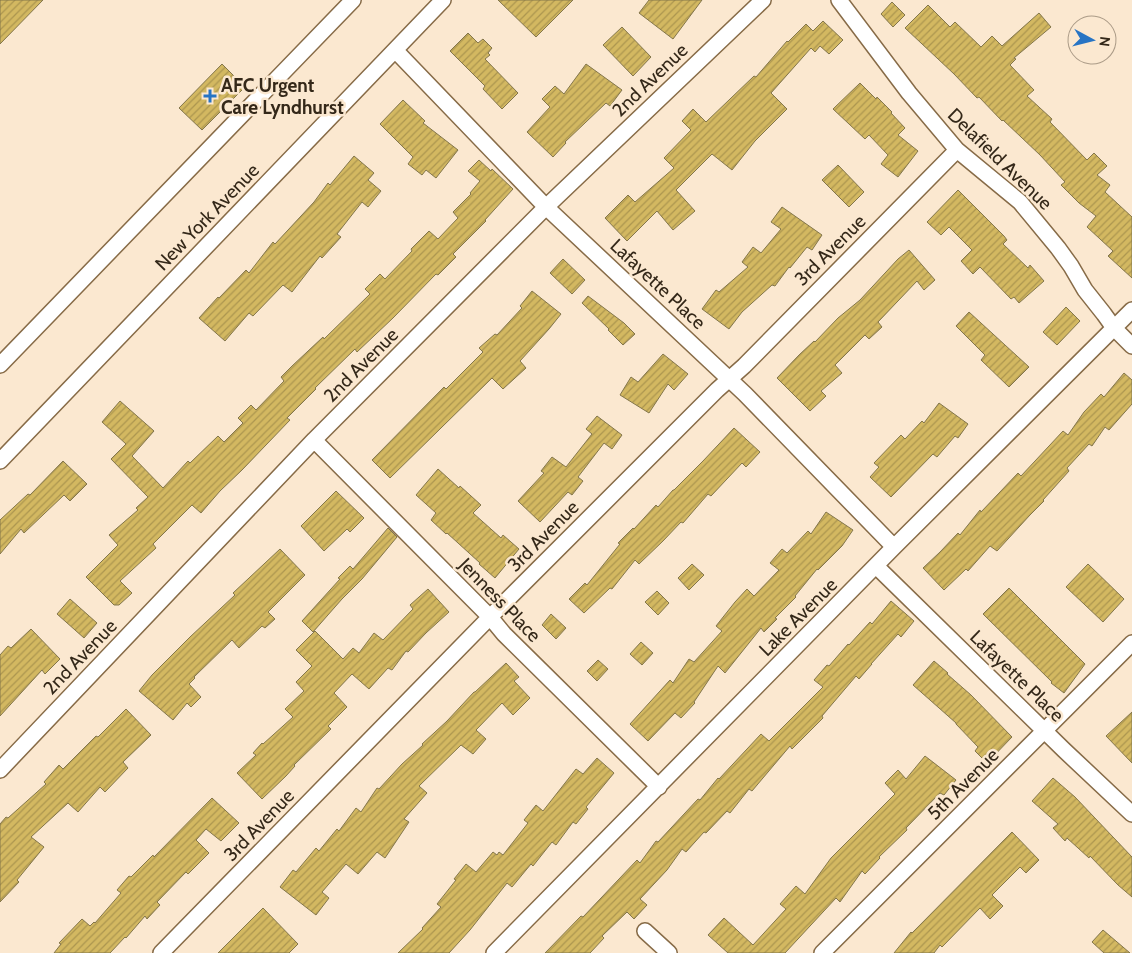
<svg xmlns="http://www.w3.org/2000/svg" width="1132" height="953" font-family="Cabin,sans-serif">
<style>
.building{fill:url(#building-hatch);stroke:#83764b}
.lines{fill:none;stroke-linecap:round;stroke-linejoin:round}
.street-casing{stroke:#876b47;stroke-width:18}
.street{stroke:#fff;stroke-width:15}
.poi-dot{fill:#2774c4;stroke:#fbe8d0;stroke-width:2}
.labels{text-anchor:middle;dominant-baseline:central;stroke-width:5;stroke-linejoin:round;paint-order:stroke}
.street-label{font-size:19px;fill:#342819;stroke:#fbe8d0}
.poi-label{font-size:19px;font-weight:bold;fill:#342819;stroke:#fbe8d0;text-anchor:start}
</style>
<defs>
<pattern id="building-hatch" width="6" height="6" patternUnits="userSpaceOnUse" patternTransform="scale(1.25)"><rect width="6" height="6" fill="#d3b861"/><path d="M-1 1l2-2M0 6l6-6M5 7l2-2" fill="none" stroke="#ac964f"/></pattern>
</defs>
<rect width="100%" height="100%" fill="#fbe8d0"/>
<path class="building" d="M0,0H43L0,44Z
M498,0H573L536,37Z
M649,0H702L673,39L639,13Z
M892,2L905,15L893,27L881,14Z
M928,5L950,27L955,22L981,47L992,36L1002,46L1039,13L1051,27L1014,58L1016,59L1010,65L1034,90L1027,96L1052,119L1050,122L1087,160L1094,153L1107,166L1097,175L1110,185L1105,192L1132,217V278L1108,256L1113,251L1087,227L1096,216L1079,203L1061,185L1065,182L1040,155L1003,120L1002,121L979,97L977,98L954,74L905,28Z
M823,21L843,40L829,54L820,46L815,52L811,48L771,93L787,109L755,141L732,170L712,154L676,190L695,211L673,230L657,211L627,241L605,218L628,195L635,202L674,168L664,158L691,130L682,121L693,109L706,122L754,76L756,77L787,41L788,42L806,24L813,31Z
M622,27L651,57L633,76L603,45Z
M468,33L478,43L483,39L492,48L488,53L490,55L485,59L518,93L502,109L483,89L485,86L450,51Z
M222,64L245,87L202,130L179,108Z
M586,64L622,90L610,106L606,103L565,142L566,143L553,157L527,132L550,107L542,99L555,86L564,94Z
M860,83L876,99L877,97L892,112L891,113L905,128L898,135L918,151L898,177L881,164L888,155L869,135L865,139L833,109Z
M403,100L425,121L423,123L458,150L436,178L426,170L422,175L408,164L413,157L380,124Z
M354,156L374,173L368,180L381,191L368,207L362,202L337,234L341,237L322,258L320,256L292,292L283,285L253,316L249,313L225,341L199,318L218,297L219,298L246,270L249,273L273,242L275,244L314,202L328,183L330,185Z
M479,160L491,171L492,169L513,189L485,220L486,221L453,254L456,257L438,275L436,274L393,318L357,352L355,349L315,388L316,389L287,418L290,420L242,470L220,491L201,513L192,505L153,544L156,548L120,581L132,593L119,605H114L86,577L118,545L109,535L138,510L136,508L148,497L111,459L126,444L102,422L120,401L154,431L132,456L163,488L188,461L190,463L218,436L224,442L243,423L238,418L251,405L256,410L284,381L281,377L292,366L323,337L324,339L370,294L365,289L380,274L385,279L412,251L411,249L429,231L438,239L458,218L453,212L471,194L470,193L480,181L468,171Z
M838,165L864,192L849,207L822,180Z
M958,190L1004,236L1007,240L1003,244L1028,268L1030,265L1044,281L1019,303L1014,297L1011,299L980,267L973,274L961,261L972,250L949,227L941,235L927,222Z
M782,207L822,235L812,250L807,247L790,268L789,267L775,286L772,285L742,312L729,329L702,309L716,290L719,292L748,267L742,262L753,247L761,253L781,229L771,222Z
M909,250L935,280L924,290L917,281L878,322L882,327L869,339L865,335L835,365L842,373L821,391L826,396L810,411L777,378L799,355L814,341L815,342L838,318L860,300L898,259Z
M563,259L585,280L572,294L550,273Z
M532,291L561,314L549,329L520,361L526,368L503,389L492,378L390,478L372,460L444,387L446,389L483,352L479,348L495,334L497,335L522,308L520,306Z
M588,296L624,323L635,334L623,345L608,330L609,329L582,303Z
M1066,307L1080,321L1057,345L1043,332Z
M969,312L1029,367L1009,387L981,360L985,355L956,326Z
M663,354L688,374L674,390L668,384L649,413L620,395L631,377L638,382Z
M1124,373L1132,380V404L1109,430L1105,427L1092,446L1089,444L1067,468L1069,471L1043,500L1044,501L1030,515L997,551L990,546L968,571L966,569L944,590L923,568L940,552L958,533L960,535L980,510L981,512L1018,473L1021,476L1063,431L1068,435L1084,412L1101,394L1104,397Z
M939,403L968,424L958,438L955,436L937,457L933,454L891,497L870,477L879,467L874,463L901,435L905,439L922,421L924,423Z
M597,416L622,435L612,449L604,443L578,477L583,481L572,495L568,492L540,522L518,501L544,473L541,471L552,457L566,467L592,434L586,429Z
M734,428L760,452L746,467L742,463L711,496L708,494L683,523L681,522L663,541L639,564L635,560L612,589L610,588L584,613L569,599L585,583L587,585L620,544L618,543L633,528L634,529L656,505L658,507L673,490H674L703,461Z
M63,461L87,484L70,501L64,495L24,533L21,529L0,554V520L28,494L30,495Z
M438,469L459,488L460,486L481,505L473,513L501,538L503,535L519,549L495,578L479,564L480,563L447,533L446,534L431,520L436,513L416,495Z
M336,491L364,518L350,532L347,529L324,551L301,526Z
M826,512L853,530L842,546L818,570L817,569L795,596L796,597L775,618L777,619L764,632L761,628L725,673L718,666L694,702L695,703L681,718L675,713L648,741L630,724L670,680L673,683L689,659L694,662L722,631L716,626L735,602L747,589L754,596L779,570L770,563L782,549L787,553L808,531L811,534Z
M388,528L397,537L362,579L342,599L313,632L302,621L340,579L338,578L350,566L353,569Z
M280,549L305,575L268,612L275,619L265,628L262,626L239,648L232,640L194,677L195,678L189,684L201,697L191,707L187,703L173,720L139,691L152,675L190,637L235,595L233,593Z
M692,564L704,575L689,590L678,578Z
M1088,564L1124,599L1103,622L1066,587Z
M1009,588L1085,664L1064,693L1051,683L1052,682L983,614Z
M428,589L449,612L426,633L408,652L406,651L392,670L388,668L369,689L352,674L334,693L347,707L328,726L331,729L294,765L295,766L286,776L262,799L237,773L256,755L253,753L262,743L263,744L293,717L285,709L304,691L296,682L312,666L296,650L315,631L343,659L353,648L359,653L374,633L383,640L413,609L410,605Z
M657,591L669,603L658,615L645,602Z
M70,599L97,623L84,638L57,614Z
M891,601L914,621L901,637L898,634L871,664H872L859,679L856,676L822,716L823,718L792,749L790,746L752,791L749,789L730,813L727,811L706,833L704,832L686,852L682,849L667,870L640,899L647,905L634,919L627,912L602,936L604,938L590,953H545L581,916L583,917L637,860L640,863L656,841L658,842L698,799L700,800L718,778L719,779L761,734L769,741L823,687L814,680L827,665L829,666L848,644L849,645L870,622L872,624Z
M551,614L566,628L556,639L542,625Z
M31,629L60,659L45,674L42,670L0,716V655L8,646L11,648Z
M641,642L653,653L642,665L630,654Z
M598,660L608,669L597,681L587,671Z
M934,661L948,673L947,674L971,695L1012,737L987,763L975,751L978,747L956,724V723L913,685Z
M506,663L519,677L514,681L530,698L513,715L502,703L476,730L486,739L473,754L461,745L419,786L427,793L404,819L409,822L385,858L377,852L358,874L346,864L322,892L329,898L316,915L280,887L293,870L296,872L316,848L319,851L337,829L339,831L356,808L361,812L377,788L379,789L402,764L423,745L422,744L447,721L474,692H475Z
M126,709L151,735L123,762L128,768L105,792L100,787L78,812L68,803L31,837L44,847L17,880L19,882L0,902V824L6,817L8,818L46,784L44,782L59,765L63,769L96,736L98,737Z
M1132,712V763L1106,736Z
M925,756L956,780L944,795L940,793L906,828L907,830L879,857L880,858L865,874L862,871L840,902L836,898L785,953H728L708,935L724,918L753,945L786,909L780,904L796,886L805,894L831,858L895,794L885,783L898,770L906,779Z
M597,758L614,773L586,807L588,809L576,824L573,822L556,845L552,842L533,866L531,864L512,887L507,883L470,930L449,953H398L423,929L422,928L441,907L437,904L456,880L454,879L466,864L476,872L493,852L497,855L499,852L503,855L528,823L524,820L536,805L543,811L576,769L583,774Z
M1053,778L1075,797L1132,857V897L1118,885L1090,856L1089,858L1067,838L1065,841L1053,828L1058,824L1032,801Z
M212,798L239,823L221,841L206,829L196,840L209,853L188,874L186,872L157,902L160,905L147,919L145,916L126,938L125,937L110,953H54L61,944L59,943L82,919L90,926L94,922L95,923L121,893L117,890L129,876L131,877L153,855L154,857Z
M1012,832L1039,860L1026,873L1020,867L992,895L1003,906L990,919L980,908L942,947L940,945L934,953H894L911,932L912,933Z
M263,908L298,944L289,953H218Z
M1103,930L1130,953H1104L1092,942Z"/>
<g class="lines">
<g class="street-casing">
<path id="street" d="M839,0L909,93L957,150L1020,202L1058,248L1071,266L1085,290L1104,314L1114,328L1132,346
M395,50L546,207L745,394L894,547
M0,365L353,0
M314,440L490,617L504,634L659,787
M0,461L443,0
M876,566L1064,750L1132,814
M0,770L314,440L546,207L763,0
M645,931L669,953
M161,953L490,617L717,390L744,366L957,150
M494,953L894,547L1132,310
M822,953L1132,643"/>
</g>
<use href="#street" class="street"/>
</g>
<path class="poi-dot" d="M207.5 88.5h5v5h5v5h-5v5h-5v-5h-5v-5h5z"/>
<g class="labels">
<g class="street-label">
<text transform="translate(650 80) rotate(-44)">2nd Avenue</text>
<text transform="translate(1000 159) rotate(44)">Delafield Avenue</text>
<text transform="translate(207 217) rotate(-46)">New York Avenue</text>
<text transform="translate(830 250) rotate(-45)">3rd Avenue</text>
<text transform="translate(658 284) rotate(43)">Lafayette Place</text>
<text transform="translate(361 365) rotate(-45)">2nd Avenue</text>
<text transform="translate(543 536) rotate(-45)">3rd Avenue</text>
<text transform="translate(500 600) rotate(46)">Jenness Place</text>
<text transform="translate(798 617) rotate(-45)">Lake Avenue</text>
<text transform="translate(80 657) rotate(-46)">2nd Avenue</text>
<text transform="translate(1017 676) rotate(44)">Lafayette Place</text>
<text transform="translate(963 784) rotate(-45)">5th Avenue</text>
<text transform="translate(259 825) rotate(-46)">3rd Avenue</text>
</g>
<g class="poi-label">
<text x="221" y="85">AFC Urgent<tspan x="221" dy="22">Care Lyndhurst</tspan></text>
</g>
</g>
<g transform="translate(1092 40) rotate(97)"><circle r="24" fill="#fbe8d0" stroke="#ab9b87"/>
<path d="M0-4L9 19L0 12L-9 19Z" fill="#2774c4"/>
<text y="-8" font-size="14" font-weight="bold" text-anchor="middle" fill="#342819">N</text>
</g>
</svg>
